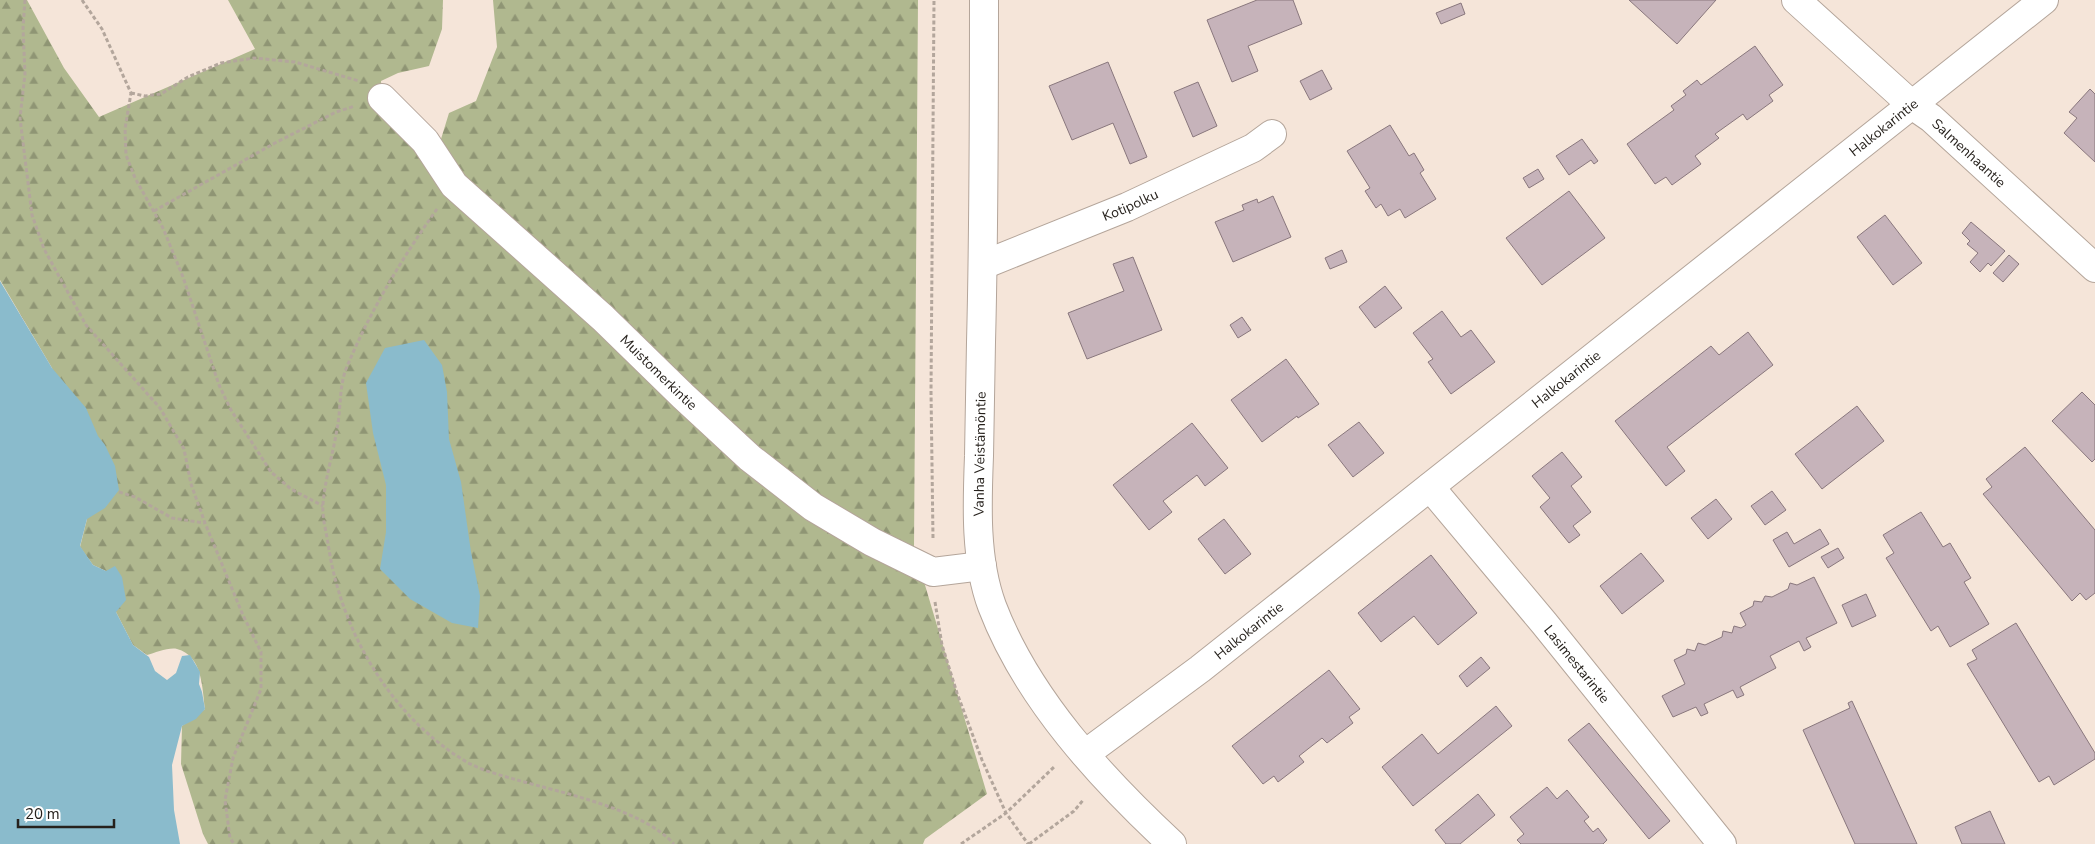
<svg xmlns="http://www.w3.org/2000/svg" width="2095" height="844" font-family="'Nunito Sans',sans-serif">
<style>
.forest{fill:url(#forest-firs)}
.water{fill:#8abbcc}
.building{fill:#c6b3ba;stroke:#89777d}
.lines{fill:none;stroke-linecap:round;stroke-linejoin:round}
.minor-casing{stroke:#b4a59a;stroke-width:30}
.tertiary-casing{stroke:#b4a59a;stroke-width:30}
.path{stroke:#b3a69c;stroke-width:3;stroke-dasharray:4 2.5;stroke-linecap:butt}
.minor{stroke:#fff;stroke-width:28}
.tertiary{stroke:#fff;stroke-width:28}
.labels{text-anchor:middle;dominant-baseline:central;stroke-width:4.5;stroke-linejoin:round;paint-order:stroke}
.street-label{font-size:14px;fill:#26211c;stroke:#fff}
</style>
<defs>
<pattern id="forest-firs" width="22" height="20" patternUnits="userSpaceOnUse" patternTransform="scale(1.25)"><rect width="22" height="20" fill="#b0b88f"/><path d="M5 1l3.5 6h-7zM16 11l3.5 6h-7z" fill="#8f9574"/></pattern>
</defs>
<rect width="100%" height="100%" fill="#f5e5d9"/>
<path class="forest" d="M0,0H27L64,68L99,117L255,49L228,0H443L442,29L429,66L398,73L381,81L382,98L426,141L441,139L449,113L476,101L497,47L493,0H918L914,548L987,794L925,839L923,844H208L203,834L181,764L182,726L205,709C202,688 203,656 177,649C169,647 155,653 147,655L133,645L116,612L106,571L93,565L80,547L87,519L52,368L0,280Z"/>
<path class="water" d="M0,281L52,368L86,408L98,436L105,445L115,466L119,490L105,508L87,519L80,546L93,565L106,571L115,566L122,577L126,600L116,612L133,645L149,657L155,671L167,680L176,673L182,656L190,655L200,672L199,684L202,692L205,709L196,719L182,726L172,765L174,810L180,844H0Z
M424,340L442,365L447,392L449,439L461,482L471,552L480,596L478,628L452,623L410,599L380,569L386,532V485L373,433L366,383L385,348Z"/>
<path class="building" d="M1257,0H1293L1302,24L1248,46L1258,71L1232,82L1207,20Z
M1629,0H1716L1677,44Z
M1461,3L1465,14L1441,24L1436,13Z
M1755,46L1783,85L1769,95L1773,101L1747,120L1743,114L1715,134L1719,138L1695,156L1701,164L1672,185L1666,177L1655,184L1627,144L1674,110L1671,106L1686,95L1683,91L1697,80L1701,85Z
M1108,62L1147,157L1130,164L1113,123L1072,140L1049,86Z
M1322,70L1332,89L1310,100L1300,81Z
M1198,82L1217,126L1193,137L1174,92Z
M2090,89L2095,94V162L2064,133L2077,118L2069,112Z
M1390,125L1409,156L1414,153L1424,170L1420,173L1436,199L1405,218L1400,209L1388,216L1381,204L1376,208L1365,191L1370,188L1347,151Z
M1582,139L1598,161L1594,164L1591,160L1569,175L1556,156Z
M1538,169L1544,179L1529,188L1523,178Z
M1569,191L1605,238L1542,285L1506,238Z
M1273,196L1291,237L1233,262L1215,222L1244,210L1242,205L1257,199L1258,203Z
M1885,215L1922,263L1893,285L1857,237Z
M1971,222L2005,251L1991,266L1988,263L1980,272L1970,262L1978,253L1967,244L1970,241L1962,233Z
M1342,250L1347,262L1330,269L1325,258Z
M2009,255L2019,264L2003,282L1993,273Z
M1133,257L1162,330L1087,359L1068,313L1124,291L1113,264Z
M1385,286L1402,308L1375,328L1359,307Z
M1442,311L1461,337L1471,330L1495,362L1451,394L1428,362L1433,359L1413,333Z
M1242,317L1251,330L1238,338L1230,325Z
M1748,332L1773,365L1667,447L1685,471L1666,486L1615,421L1711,346L1719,355Z
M1286,359L1319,404L1298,418L1297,416L1262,442L1231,400Z
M2082,392L2095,405V459L2092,462L2052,421Z
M1857,406L1884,441L1822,489L1795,454Z
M1359,422L1384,453L1353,477L1328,445Z
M1192,423L1228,468L1205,486L1197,475L1163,501L1172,512L1149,530L1113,485Z
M2025,447L2095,530V593L2086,600L2080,593L2072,601L1983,494L1992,487L1986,479Z
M1562,452L1582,477L1571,486L1591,512L1573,526L1580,535L1569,543L1540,507L1550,498L1532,476Z
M1772,491L1786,510L1765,525L1751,506Z
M1716,499L1732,519L1708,539L1691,518Z
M1921,512L1943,547L1950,543L1971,578L1964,582L1989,624L1950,647L1938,626L1931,631L1886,558L1894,553L1883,535Z
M1224,519L1251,554L1225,574L1198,539Z
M1820,529L1829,544L1789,567L1773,540L1787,532L1794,544Z
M1838,548L1844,558L1828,568L1821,557Z
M1641,553L1664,581L1622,614L1600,586Z
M1431,555L1477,613L1438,645L1414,616L1381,642L1358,613Z
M1814,577L1837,623L1806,638L1811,647L1804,651L1799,641L1770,656L1776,668L1740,687L1744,695L1737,698L1733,690L1704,704L1708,713L1701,716L1696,707L1673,717L1662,696L1685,684L1674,660L1686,654L1687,649L1695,651L1698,643L1705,645L1722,637L1723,631L1732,633L1734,626L1741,628L1746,625L1740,613L1753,606L1754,601L1762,602L1765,596L1772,597L1788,589L1790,583L1797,585Z
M1866,594L1876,616L1852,627L1842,605Z
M2016,623L2095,753V759L2054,785L2049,776L2039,782L1967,664L1977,659L1972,650Z
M1481,657L1490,668L1467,687L1459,676Z
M1329,670L1360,709L1349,717L1353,723L1327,743L1322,738L1299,756L1304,762L1278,782L1274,776L1263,784L1232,746Z
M1852,701L1917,844H1855L1803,730L1850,708L1848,703Z
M1496,706L1512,726L1413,806L1382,767L1422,734L1438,754Z
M1589,723L1670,821L1649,839L1568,740Z
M1547,787L1557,799L1567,790L1589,817L1584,821L1593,832L1598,828L1607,840L1603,844H1521L1517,840L1524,834L1510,817Z
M1478,794L1495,815L1460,844H1446L1435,830Z
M1990,811L2005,844H1962L1955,827Z"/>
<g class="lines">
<g class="minor-casing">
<g id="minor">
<path id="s1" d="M1796,0L1912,105L1931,118L2095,268"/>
<path id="s2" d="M382,98L425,141L454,185L603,318L683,396L750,458L813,507L872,542L933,572L982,566"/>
<path id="s3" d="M983,265L1127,207L1253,148L1272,134"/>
<path id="s4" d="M1430,487L1544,623L1722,844"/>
</g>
</g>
<g class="tertiary-casing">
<g id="tertiary">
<path d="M984,0C984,114 984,228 981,342C980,380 980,418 979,456C977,505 975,560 992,606C1027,698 1101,778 1172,844"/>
<path id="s5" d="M1085,754L1200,669L2044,0"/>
</g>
</g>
<path class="path" d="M25,0L23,28L25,74L20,118L32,215L44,249L86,325L160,408L184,449L191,484L205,523L242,613L261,652V689L233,758L225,800L230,838L234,844
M82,0L102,29L131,93L125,129L126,155L135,178L163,228L183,277L219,385L231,410L271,472L291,489L323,506
M131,93L145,96L161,94L188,77L221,63L254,58L295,62L359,81
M437,209C402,258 369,313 346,369C339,387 341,410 337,429C333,454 325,479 323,504C322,517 326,531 328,543C340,629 389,715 465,761C480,770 500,775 517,780C563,793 642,809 674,844
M154,211L275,143L336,112L355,106
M119,492L135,497L172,518L204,523
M933,538L931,391L934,0
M935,602L942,645L957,693L982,760L1006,813L1028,844
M961,844L1006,813L1055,766
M1029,844L1074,811L1084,799"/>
<use href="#minor" class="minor"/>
<use href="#tertiary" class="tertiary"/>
</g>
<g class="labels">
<g class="street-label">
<text stroke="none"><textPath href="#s5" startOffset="1015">Halkokarintie</textPath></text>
<text stroke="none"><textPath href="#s1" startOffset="231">Salmenhaantie</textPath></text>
<text stroke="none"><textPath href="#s3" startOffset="159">Kotipolku</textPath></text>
<text stroke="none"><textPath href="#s2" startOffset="391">Muistomerkintie</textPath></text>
<text stroke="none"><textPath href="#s5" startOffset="610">Halkokarintie</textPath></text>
<text transform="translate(980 454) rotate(-89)">Vanha Veistämöntie</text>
<text stroke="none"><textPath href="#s5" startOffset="205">Halkokarintie</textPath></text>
<text stroke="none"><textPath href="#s4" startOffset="230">Lasimestarintie</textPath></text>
</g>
</g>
<path d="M18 819v8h96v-8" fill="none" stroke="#26211c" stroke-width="2.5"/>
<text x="25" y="819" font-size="15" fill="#26211c" stroke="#ffffff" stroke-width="4" paint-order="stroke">20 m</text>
</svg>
